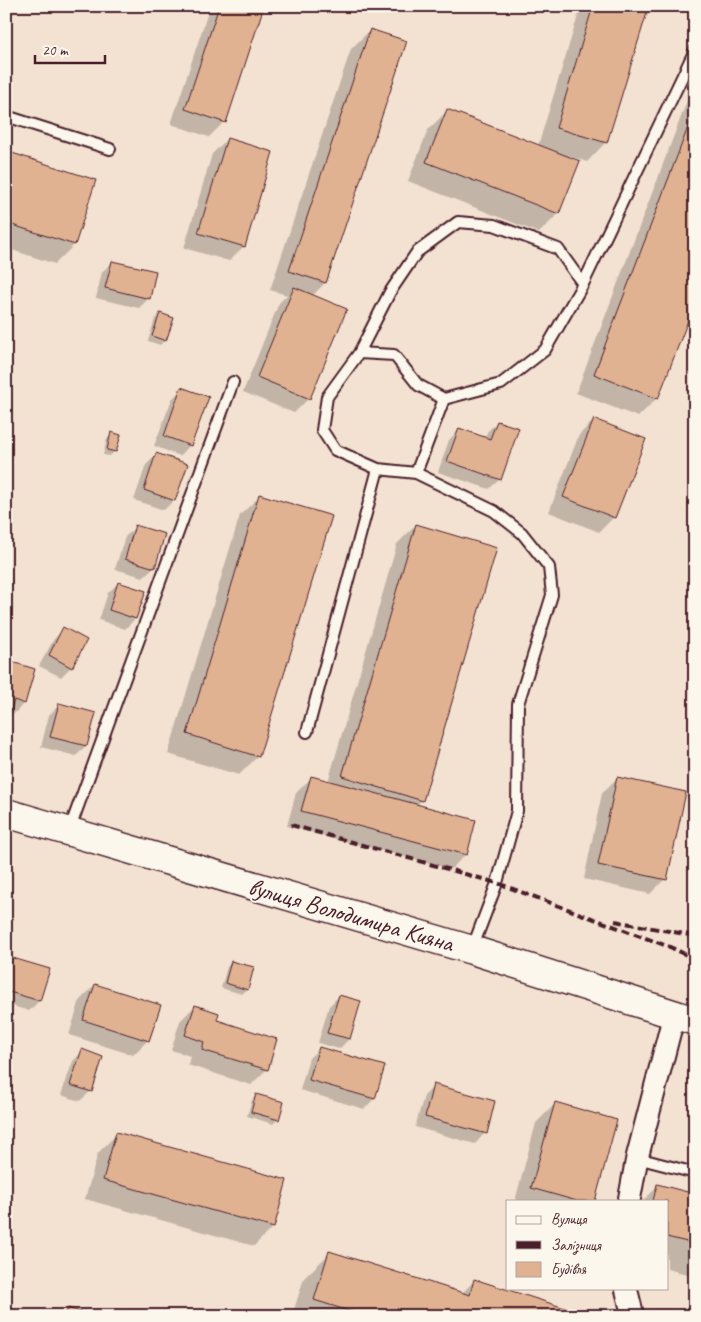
<svg xmlns="http://www.w3.org/2000/svg" width="701" height="1322" font-family="Caveat,sans-serif">
<style>
.shadow{fill:#0003}
.building{fill:#e1b292;stroke:#4a1f2b}
.lines{fill:none;stroke-linecap:round;stroke-linejoin:round}
.lane-casing{stroke:#4a1f2b;stroke-width:14}
.street-casing{stroke:#4a1f2b;stroke-width:25}
.secondary-casing{stroke:#4a1f2b;stroke-width:31}
.lane{stroke:#fbf7ec;stroke-width:10}
.street{stroke:#fbf7ec;stroke-width:21}
.secondary{stroke:#fbf7ec;stroke-width:28}
.rail{stroke:#4a1f2b;stroke-width:4;stroke-dasharray:8 4;stroke-linecap:butt}
.labels{text-anchor:middle;dominant-baseline:central;stroke-width:4;stroke-linejoin:round;paint-order:stroke}
.street-label{font-size:25px;fill:#4a1f2b;stroke:#fbf7ec}
</style>
<rect width="100%" height="100%" fill="#f3e2d1"/>
<filter id="ink" filterUnits="userSpaceOnUse"><feTurbulence type="fractalNoise" baseFrequency=".02" numOctaves="2"/><feDisplacementMap in="SourceGraphic" scale="10" xChannelSelector="R" yChannelSelector="G"/><feConvolveMatrix kernelMatrix="1 2 1 2 8 2 1 2 1" color-interpolation-filters="sRGB"/></filter>
<g filter="url(#ink)">
<path class="shadow" d="M210,6H262L224,122L209,137L171,124Z
M581,6H647L606,142L587,162L570,156L558,214L539,233L408,181L428,130L447,111L538,146Z
M370,30L405,42L325,283L312,296L345,310L309,398L294,413L243,392L279,303L287,295L270,290L351,49Z
M695,80V299L657,398L638,417L576,393Z
M227,139L244,246L229,261L184,248L212,154Z
M6,152L74,245L55,264L6,248Z
M112,262L149,298L139,308L96,298L102,272Z
M160,314L165,340L160,345L148,341L155,319Z
M182,389L190,445L180,456L154,446L172,399Z
M594,420L614,517L599,532L549,512L579,435Z
M497,422L500,479L489,489L438,472L449,440L459,430L485,438L487,432Z
M112,434L115,451L110,456L103,455L107,439Z
M157,454L174,500L164,510L134,500L146,465Z
M260,496L258,756L239,775L168,754L240,515Z
M416,525L422,800L417,805L466,854L451,869L287,826L296,793L311,778L328,782L397,544Z
M135,527L154,567L143,577L115,569L125,537Z
M118,583L135,619L125,629L99,620L108,593Z
M64,629L71,667L61,677L39,666L54,639Z
M6,661L24,703L14,714L9,712Z
M60,704L86,746L76,756L41,747L49,715Z
M617,778L665,879L650,894L584,879L602,793Z
M6,958L48,970L39,1001L29,1011L6,1004Z
M232,962L247,989L242,994L221,988L227,967Z
M95,985L148,1040L133,1055L69,1035L80,1000Z
M339,996L360,1002L349,1039L339,1049L318,1043L329,1006Z
M195,1006L215,1021L275,1040L266,1070L251,1085L188,1065L190,1056L171,1050L180,1021Z
M320,1048L383,1067L374,1099L364,1109L300,1090L309,1058Z
M83,1051L91,1091L80,1101L61,1095L73,1061Z
M434,1086L485,1133L475,1144L415,1127L424,1096Z
M256,1095L278,1119L273,1124L247,1116L252,1100Z
M555,1104L594,1201H515L536,1123Z
M117,1134L273,1227L254,1246L85,1199L98,1153Z
M658,1186L695,1196V1276L667,1269V1201H643Z
M330,1253L461,1294L475,1280L586,1316H292L304,1278Z"/>
<path class="building" d="M219,6H264L226,123L185,109Z
M593,6H649L607,143L556,128Z
M370,29L407,41L326,283L289,271Z
M447,109L580,161L559,214L426,162Z
M695,109V302L658,399L594,374Z
M227,138L273,152L245,247L198,233Z
M6,151L96,180L75,245L6,223Z
M112,261L156,271L150,299L105,288Z
M294,287L347,309L310,399L257,377Z
M160,313L174,318L166,341L152,336Z
M181,387L209,397L191,446L164,436Z
M594,419L646,439L615,518L563,497Z
M497,421L519,428L501,480L447,461L459,428L490,439Z
M111,432L121,435L116,452L107,450Z
M156,453L188,464L175,501L144,490Z
M259,494L332,516L259,757L187,734Z
M416,524L497,548L423,801L342,776Z
M135,525L165,534L155,568L125,559Z
M118,582L146,591L136,619L109,610Z
M63,627L87,640L72,668L49,655Z
M6,660L35,669L25,704L14,700L6,725Z
M59,703L96,713L87,746L50,737Z
M311,776L476,820L467,855L301,811Z
M617,777L686,792L667,880L598,865Z
M6,956L50,969L40,1001L6,991Z
M231,961L254,967L248,990L225,983Z
M95,984L161,1005L149,1041L83,1020Z
M339,995L361,1001L350,1039L327,1033Z
M195,1005L219,1013L217,1020L277,1039L268,1070L202,1050L204,1042L185,1035Z
M319,1047L385,1066L375,1099L309,1080Z
M82,1049L103,1057L92,1092L70,1085Z
M433,1084L495,1101L487,1134L425,1117Z
M256,1094L284,1102L279,1120L251,1112Z
M555,1102L617,1120L595,1201H577L531,1188Z
M116,1132L287,1180L274,1228L103,1180Z
M657,1184L695,1194V1244L667,1237V1201H653Z
M329,1251L470,1295L474,1279L590,1316H365L314,1300Z
M68,1308L94,1316H65Z"/>
<g class="lines">
<g class="lane-casing">
<path id="lane" d="M6,116L110,149
M583,284L695,50
M359,353L327,397L322,430L335,450L378,469
M416,473L444,399L501,384L545,350L583,284L558,249L494,225L458,222L417,252L390,292L359,353L394,355L418,385L444,399
M307,732L378,469L416,473L494,511L522,533L549,567L552,595L518,704L517,811L497,883L472,949
M69,831L233,382
M637,1158L695,1173"/>
</g>
<g class="street-casing">
<path id="street" d="M629,1201L637,1158L674,1015
M626,1288L633,1316"/>
</g>
<g class="secondary-casing">
<path id="secondary" d="M6,813L472,950L695,1021"/>
</g>
<use href="#lane" class="lane"/>
<use href="#street" class="street"/>
<use href="#secondary" class="secondary"/>
<path class="rail" d="M291,825L497,883L670,947L695,959
M615,921L695,936"/>
</g>
</g>
<g class="labels">
<g class="street-label">
<text transform="translate(351 915) rotate(16)">вулиця Володимира Кияна</text>
</g>
</g>
<rect width="701" height="1322" fill="none" stroke="#fbf7ec" stroke-width="25"/>
<rect x="12" y="12" width="676" height="1297" fill="none" stroke="#4a1f2b" stroke-width="2" filter="url(#ink)"/>
<rect x="506" y="1200" width="162" height="90" fill="#fbf7ec" stroke="#b4a19f"/>
<rect x="516" y="1216" width="25" height="8" fill="#fbf7ec" stroke="#b4a19f"/>
<text x="551" y="1224" font-size="15" fill="#4a1f2b">Вулиця</text>
<rect x="516" y="1241" width="25" height="8" fill="#4a1f2b" stroke="#b4a19f"/>
<text x="551" y="1250" font-size="15" fill="#4a1f2b">Залізниця</text>
<rect x="516" y="1262" width="25" height="15" fill="#e1b292" stroke="#b4a19f"/>
<text x="551" y="1274" font-size="15" fill="#4a1f2b">Будівля</text>
<path d="M35 55v8h70v-8" fill="none" stroke="#4a1f2b" stroke-width="2.5"/>
<text x="42" y="55" font-size="15" fill="#4a1f2b" stroke="#fbf7ec" stroke-width="4" paint-order="stroke">20 m</text>
</svg>
